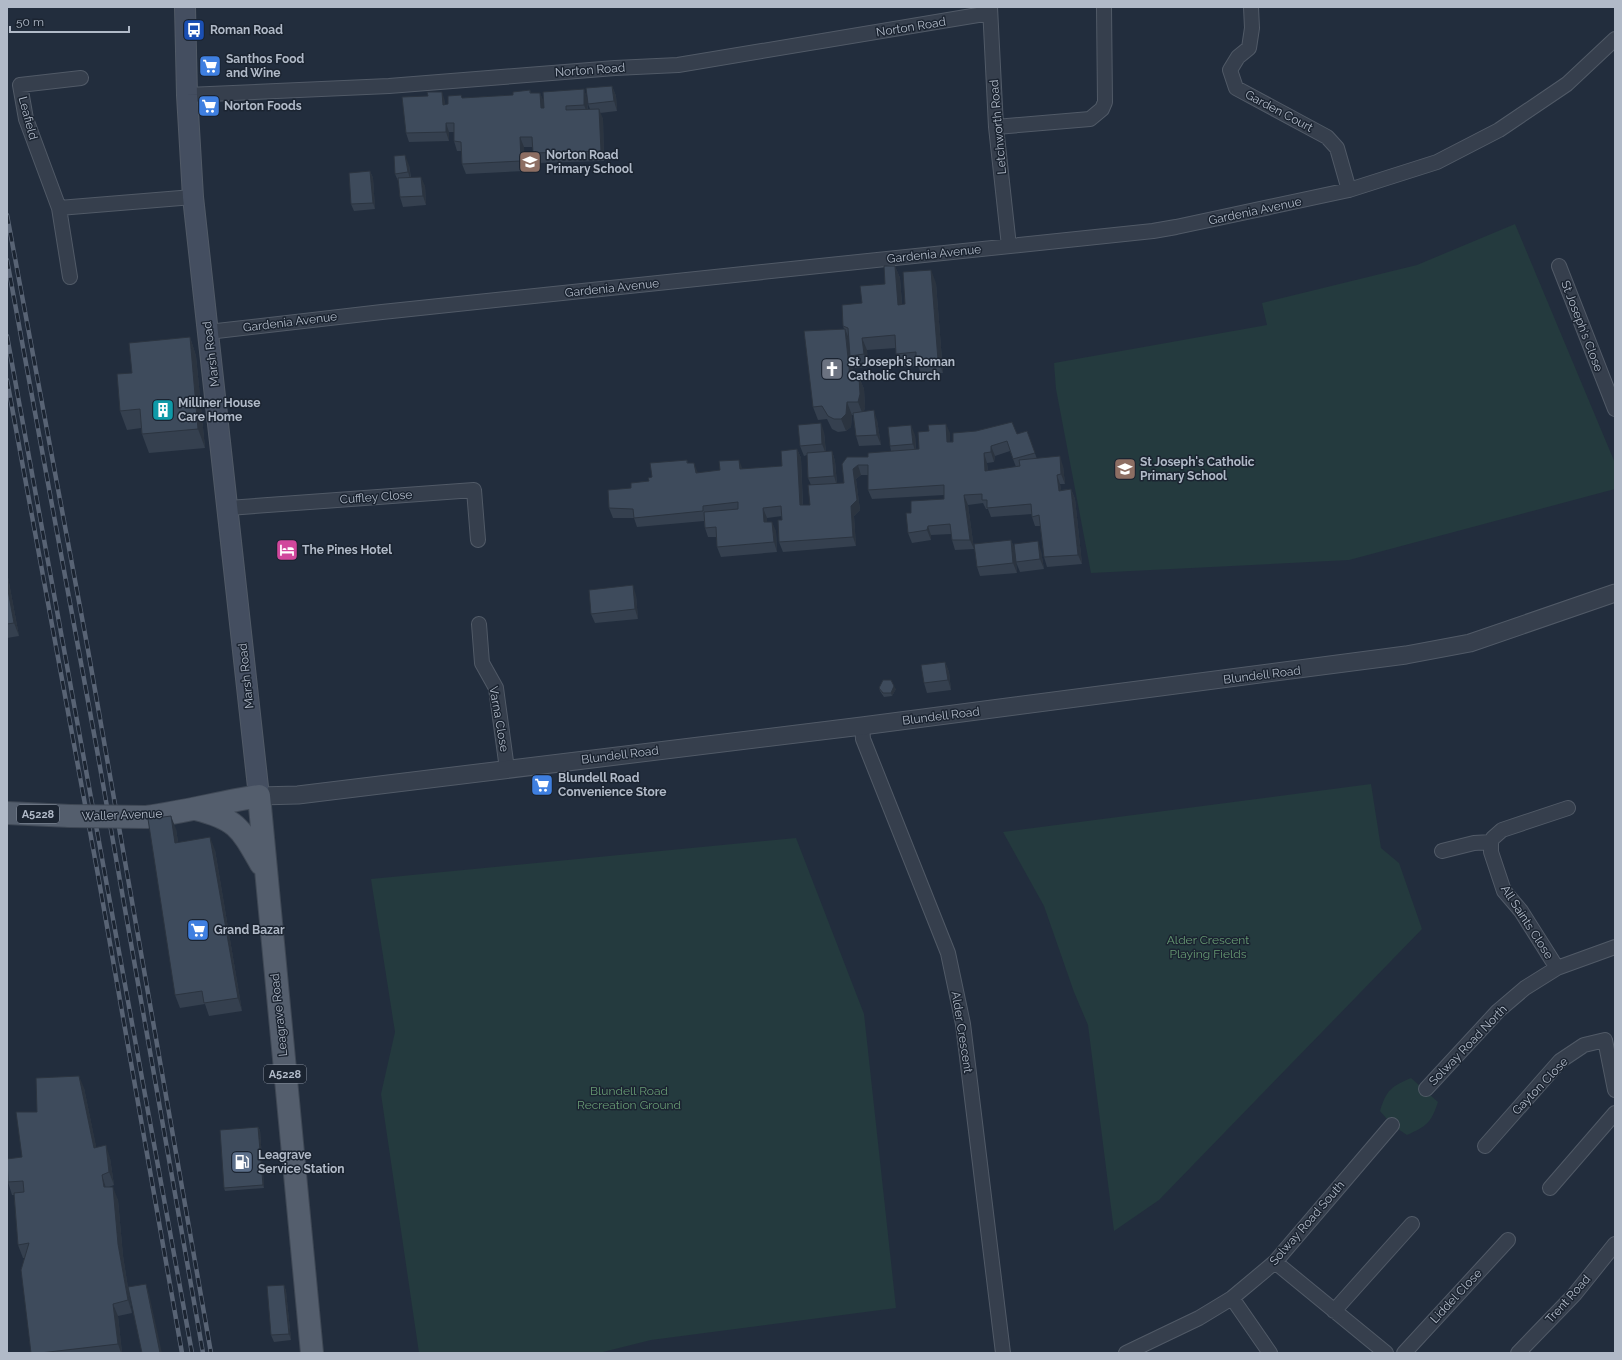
<svg xmlns="http://www.w3.org/2000/svg" width="1622" height="1360" font-family="Raleway,sans-serif">
<style>
.green{fill:#243a3e}
.lines{fill:none;stroke-linecap:round;stroke-linejoin:round}
.minor-casing{stroke:#515a67;stroke-width:16}
.tertiary-casing{stroke:#515a67;stroke-width:19}
.secondary-casing{stroke:#515a67;stroke-width:22}
.primary-casing{stroke:#3f4855;stroke-width:24}
.minor{stroke:#363f4d;stroke-width:14}
.tertiary{stroke:#363f4d;stroke-width:17}
.secondary{stroke:#444e60;stroke-width:20}
.primary{stroke:#545e6d;stroke-width:22}
.rail-casing{stroke:#586374;stroke-width:4.5}
.rail{stroke:#1b2431;stroke-width:3;stroke-dasharray:9;stroke-linecap:butt}
.primary-bridge-casing{stroke:#3f4855;stroke-width:24;stroke-linecap:butt}
.primary-bridge{stroke:#545e6d;stroke-width:22}
.wall{fill:#35404f;fill-rule:evenodd}
.shaded-wall{fill:#2b3440}
.building{fill:#3e4b5c;stroke:#2b3440}
.labels{text-anchor:middle;dominant-baseline:central;stroke-width:3;stroke-linejoin:round;paint-order:stroke}
.shield{fill:#1b2431;stroke:#848d9b;stroke-width:1}
.shield-label{font-size:11px;font-weight:bold;fill:#b1bac8}
.street-label{font-size:12px;fill:#b1bac8;stroke:#1b2431}
.poi-label{font-size:12px;font-weight:bold;fill:#b1bac8;stroke:#1b2431;text-anchor:start}
.park-label{font-size:12px;fill:#679a73;stroke:#1b2431}
</style>
<rect width="100%" height="100%" fill="#222d3d"/>
<path class="green" d="M1515,224L1615,463V489L1349,560L1091,573L1056,389L1054,363L1267,325L1262,303L1417,265Z
M1371,784L1381,848L1399,863L1422,929L1159,1200L1114,1231L1088,1025L1074,992L1044,906L1003,832Z
M796,838L864,1014L896,1308L651,1340L599,1353H419L381,1094L395,1032L371,879Z
M1411,1078L1438,1102C1431,1123 1427,1126 1407,1135L1392,1125L1380,1111C1387,1089 1391,1087 1411,1078Z"/>
<g class="lines">
<g class="minor-casing">
<path id="minor" d="M990,7L996,127L1009,246
M1251,7L1252,28L1249,48L1238,57L1230,70L1236,88L1327,137L1337,148L1349,190
M187,95L389,86L615,68L678,65L990,13
M996,127L1090,119L1102,109L1105,102L1104,7
M59,208L193,197
M1559,266L1615,409
M70,277L59,208L26,119L20,85L81,78
M208,332L382,312L1153,231L1176,227L1349,190L1437,162L1499,130L1567,84L1615,39
M228,508L474,490L478,540
M479,624L482,663L496,688L507,769
M862,726L863,739L948,953L963,1024L1003,1353
M1442,851L1474,843L1491,842
M1557,968L1521,911L1504,891L1491,852V842L1493,838L1502,830L1568,808
M1426,1089L1498,1011L1525,988L1557,968L1615,947
M1485,1146L1560,1061L1584,1045L1605,1040L1615,1090
M1550,1188L1615,1113
M1275,1262L1386,1353
M1232,1298L1270,1353
M1334,1311L1412,1224
M1126,1353L1199,1318L1232,1298L1275,1262L1392,1125
M1404,1353L1508,1240
M1518,1353L1574,1295L1615,1244"/>
</g>
<g class="tertiary-casing">
<path id="tertiary" d="M259,796L298,795L862,726L1406,655L1470,643L1615,593"/>
</g>
<g class="secondary-casing">
<path id="secondary" d="M185,7L187,95L193,197L259,796"/>
</g>
<g class="primary-casing">
<path id="primary" d="M196,809C237,819 241,829 261,864
M7,813L70,816
M146,817C184,812 221,802 259,796L312,1353"/>
</g>
<use href="#minor" class="minor"/>
<use href="#tertiary" class="tertiary"/>
<use href="#secondary" class="secondary"/>
<use href="#primary" class="primary"/>
<g class="rail-casing">
<path id="rail" d="M7,215L88,650L211,1353
M7,260L97,750L203,1353
M7,336L192,1353
M7,380L98,875L182,1353"/>
</g>
<use href="#rail" class="rail"/>
<g class="primary-bridge-casing">
<path id="primary-bridge" d="M70,816L146,817"/>
</g>
<use href="#primary-bridge" class="primary-bridge"/>
</g>
<path class="wall" d="M612,86L616,96L617,111L600,113L603,119L604,161L537,163L533,153V147H524L525,171L466,174L462,164L461,151H457L454,141V132H449V141L409,142L406,133L445,101V104H448L461,95L462,98L513,95L530,90L531,93H540L543,101L584,89L587,99L588,109H590L588,104Z
M409,165L411,177L425,186L426,205L403,207L400,197L399,183L395,174Z
M370,171L373,178L375,209L354,211L351,204Z
M895,266L900,278L902,304H905L936,283L943,373L921,374L918,366L901,367L896,354V348L867,350L868,367L855,368L852,359L853,377H859L864,389L865,407L864,411L877,420L881,445L859,446L856,436L853,415H852L851,427L846,431L838,432L832,429L827,419L818,420L813,407L844,329L843,326L862,303L885,284Z
M190,337L196,356L205,448L149,453L142,434L141,428L127,430L120,411L132,373Z
M1027,431L1037,459L1063,466L1065,484H1060L1061,490L1071,489L1075,499L1082,564L1047,567L1044,557L1040,526H1035L1032,517V514L991,517L988,509H986L983,503L968,505L974,549L955,550L952,540L951,534L931,535V540L912,543L908,533L911,513L944,499V495L872,499L868,490V475H861L856,479L860,510L854,516L856,546L783,552L779,542L782,520V516L767,518V522L776,531L777,552L721,557L717,547V537H708L705,528L704,521L637,527L634,518H613L609,508L631,488L649,481L687,460L688,463L698,473L782,466L797,449L801,458L803,505H810L811,485L808,478L807,455L804,456L800,446L824,432L826,452L832,451L835,461L837,483H844L842,464L891,451L890,446L915,435L916,449H919L950,433V442L1017,434ZM1010,451L1016,467L988,471L987,463L994,462L995,456Z
M1011,540L1015,550L1017,573L980,576L977,567Z
M1041,551L1044,569L1020,572L1016,562Z
M7,572L19,636L7,638Z
M636,595L638,619L595,623L591,614Z
M945,662L949,672L951,690L927,693L924,683Z
M879,688L896,689L892,696L884,697L880,691Z
M176,829L178,842L215,850L242,1011L209,1016L205,1004L180,1008L175,995Z
M84,1088L96,1147L110,1158L114,1185L109,1187L118,1200L123,1256L132,1313L118,1316L122,1353H31L25,1258H23L18,1245L14,1195H12L8,1182L22,1157L37,1112Z
M258,1127L260,1130L264,1188L225,1191L224,1188Z
M284,1285L286,1291L291,1340L274,1342L271,1335Z"/>
<path class="shaded-wall" d="M612,86L616,96L617,111L614,101Z
M584,89L587,99L588,115L584,105Z
M442,92L445,101L446,114L443,105Z
M540,93L544,102L545,117L541,108Z
M599,109L603,119L604,161L601,151Z
M446,123L449,132V141L446,132Z
M520,137L524,147L525,171L521,161Z
M405,155L409,165L411,182L408,172Z
M370,171L373,178L375,209L373,203Z
M421,177L425,186L426,205L423,196Z
M895,266L900,278L903,318L898,305Z
M931,270L936,283L943,373L938,360Z
M845,329L850,341V356L852,359L855,390L850,377Z
M190,337L196,356L205,448L198,429Z
M862,338L867,350L868,367L864,354Z
M859,377L864,389L865,407L863,415L858,402Z
M847,402L852,415L851,427L846,431L841,419Z
M874,410L877,420L881,445L877,435Z
M821,423L824,432L826,454L822,444Z
M946,424L950,433V452L947,442Z
M911,425L915,435L916,454L913,444Z
M991,446L995,456L994,462L991,452Z
M797,449L801,458L803,514L800,505Z
M832,451L835,461L837,486L834,476Z
M984,453L987,463L989,481L985,471Z
M1060,456L1063,466L1065,484L1061,474Z
M739,460L743,470L740,469Z
M694,463L698,473L700,483L696,473Z
M858,465L861,475L856,479L860,510L854,516L856,546L853,537L851,506L853,469Z
M1057,475L1060,484L1063,500L1059,491Z
M1071,489L1075,499L1082,564L1078,555Z
M964,495L968,505L974,549L970,540Z
M763,508L767,518V532L764,522Z
M772,522L776,531L777,552L774,542Z
M928,526L931,535V540L927,530Z
M1011,540L1015,550L1017,573L1013,563Z
M1038,541L1041,551L1044,569L1040,559Z
M7,572L19,636L14,623L7,585Z
M633,585L636,595L638,619L635,609Z
M945,662L949,672L951,690L948,680Z
M894,686L896,689L892,696L891,693Z
M171,816L176,829L180,855L175,843Z
M210,837L215,850L242,1011L238,998Z
M79,1076L84,1088L99,1160L94,1148Z
M258,1127L260,1130L264,1188L263,1185Z
M106,1145L110,1158L114,1185L109,1172Z
M102,1175L106,1188L104,1187Z
M113,1187L118,1200L123,1256L132,1313L128,1300L118,1244Z
M146,1284L149,1294L162,1353H160Z
M284,1285L286,1291L291,1340L289,1334Z
M113,1304L118,1316L122,1353H121L118,1344Z"/>
<path class="building" d="M612,86L614,101L588,104L586,88Z
M584,89V105L566,106V110L599,109L601,151L533,153L532,137H520L521,161L462,164L461,142L454,141V123H446V132L406,133L402,97L428,96L427,92H442L443,105L448,104V96L461,95L462,98L513,95V92L530,90V93H540L541,108H544L543,92Z
M405,155L408,172L395,174L394,156Z
M370,171L373,203L351,204L349,173Z
M421,177L423,196L400,197L398,178Z
M884,266H895L898,305L905,304L903,272L931,270L938,360L916,361V352L896,354L895,335L862,338L864,354L850,356L848,328L843,326L842,305L862,303L860,286L885,284Z
M845,329L850,377H859L860,394L858,402H847L846,414L841,419H834L828,416L822,406L813,407L804,331Z
M190,337L198,429L142,434L140,409L120,411L117,374L132,373L129,343Z
M874,410L877,435L856,436L853,413Z
M1012,422L1017,434L1027,431L1035,453L1013,459L1007,441L991,446V452L984,453L985,471L1020,466L1019,460L1060,456L1061,474L1057,475L1059,491L1071,489L1078,555L1044,557L1039,515L1032,517L1031,504L987,508V500H982V494L964,495L970,540H952L950,524L928,526L927,530L908,533L906,513H911V501L944,499V485L868,490V465H858L853,469L857,500L851,506L853,537L779,542L778,520H782L781,506L763,508L764,522H772L774,542L717,547L716,527L705,528L704,512L738,509V502L703,506V511L634,518L633,509L609,508L608,490L631,488V483L649,481L648,478L652,477L650,463L687,460V463H694L696,473L720,470L719,461L739,460L740,469L782,466L781,451L797,449L800,505H810L808,485L844,483L842,464L847,457H868V453L919,449L918,432L929,431L928,425L946,424L947,442H953V433L976,431Z
M821,423L822,444L800,446L798,425Z
M911,425L913,444L890,446L888,427Z
M832,451L834,476L808,478L807,453Z
M1011,540L1013,563L977,567L974,544Z
M1038,541L1040,559L1016,562L1014,544Z
M7,585L14,623L7,624Z
M633,585L635,609L591,614L589,590Z
M945,662L948,680L924,683L921,665Z
M883,680H891L894,686L891,693H883L879,688Z
M171,816L175,843L210,837L238,998L204,1003L202,991L175,995L148,819Z
M79,1076L94,1148L106,1145L109,1172L102,1175L104,1187H113L118,1244L128,1300L113,1304L118,1344L40,1353H31L21,1270L29,1243L18,1245L14,1193L24,1192L23,1181L8,1182L7,1159L22,1157L16,1112H37L36,1078Z
M258,1127L263,1185L224,1188L220,1130Z
M146,1284L160,1353H142L128,1287Z
M284,1285L289,1334L271,1335L267,1286Z"/>
<defs>
<g id="bus-square" transform="scale(1.15)"><rect x="-9" y="-9" width="18" height="18" rx="4" fill="#1a4fb4" stroke="#1b2431"/><path d="M-5-6H5V4H4V6H2V4H-2V6H-4V4H-5ZM-3.5-4V0h7V-4ZM-3.5 1.2v1.5H-2V1.2ZM2 1.2v1.5H3.5V1.2Z" fill="#fff"/></g>
<g id="supermarket-square" transform="scale(1.15)"><rect x="-9" y="-9" width="18" height="18" rx="4" fill="#3f7fe0" stroke="#1b2431"/><path d="M-6-5.5h2.5l.6 2H6L4.5 2H-2.5L-4.4-4H-6ZM-1.5 3.2a1.3 1.3 0 1 0 .1 0ZM3 3.2a1.3 1.3 0 1 0 .1 0Z" fill="#fff"/></g>
<g id="school-square" transform="scale(1.15)"><rect x="-9" y="-9" width="18" height="18" rx="4" fill="#8d6e63" stroke="#1b2431"/><path d="M0-5L7-2L0 1L-7-2ZM-4 1L0 2.5L4 1V4Q0 6-4 4Z" fill="#fff"/></g>
<g id="church-square" transform="scale(1.15)"><rect x="-9" y="-9" width="18" height="18" rx="4" fill="#6b7280" stroke="#1b2431"/><path d="M-1.2-6h2.4v3.5h3.3v2.4h-3.3V6h-2.4V-.1h-3.3v-2.4h3.3Z" fill="#fff"/></g>
<g id="building-square" transform="scale(1.15)"><rect x="-9" y="-9" width="18" height="18" rx="4" fill="#0f9aa8" stroke="#1b2431"/><path d="M-4-6H4V6H1V3H-1V6H-4ZM-2.5-4.3h1.7v1.8h-1.7ZM.8-4.3h1.7v1.8H.8ZM-2.5-1h1.7V.8h-1.7ZM.8-1h1.7V.8H.8Z" fill="#fff"/></g>
<g id="hotel-square" transform="scale(1.15)"><rect x="-9" y="-9" width="18" height="18" rx="4" fill="#d1479c" stroke="#1b2431"/><path d="M-6-4.5h1.5V1H6V5H4.5V3h-9V5H-6ZM-4 0a1.8 1.8 0 1 1 3.6 0ZM.5 0V-2.5h3Q6-2.5 6 0Z" fill="#fff"/></g>
<g id="fuel-square" transform="scale(1.15)"><rect x="-9" y="-9" width="18" height="18" rx="4" fill="#5c6f8a" stroke="#1b2431"/><path d="M-5.5-6h7V0h2V4h1.3V-2.5L3-4.5l.8-.8L6-3V5H2.5V1h-1V6h-7ZM-4.2-4.7v3.2H.2V-4.7Z" fill="#fff"/></g>
</defs>
<g fill-rule="evenodd">
<use href="#bus-square" x="194" y="30"/>
<use href="#supermarket-square" x="210" y="66"/>
<use href="#supermarket-square" x="209" y="106"/>
<use href="#school-square" x="530" y="162"/>
<use href="#church-square" x="832" y="369"/>
<use href="#building-square" x="163" y="410"/>
<use href="#school-square" x="1125" y="469"/>
<use href="#hotel-square" x="287" y="550"/>
<use href="#supermarket-square" x="542" y="785"/>
<use href="#supermarket-square" x="198" y="930"/>
<use href="#fuel-square" x="242" y="1162"/>
</g>
<g class="labels">
<g class="shield">
<rect x="17" y="805" width="42" height="18" rx="3"/>
<rect x="264" y="1065" width="42" height="18" rx="3"/>
</g>
<g class="shield-label">
<text x="38" y="814">A5228</text>
<text x="285" y="1074">A5228</text>
</g>
<g class="street-label">
<text transform="translate(911 27) rotate(-9)">Norton Road</text>
<text transform="translate(590 70) rotate(-4)">Norton Road</text>
<text transform="translate(1279 111) rotate(28)">Garden Court</text>
<text transform="translate(28 118) rotate(75)">Leafield</text>
<text transform="translate(998 127) rotate(-95)">Letchworth Road</text>
<text transform="translate(1255 211) rotate(-12)">Gardenia Avenue</text>
<text transform="translate(934 254) rotate(-6)">Gardenia Avenue</text>
<text transform="translate(612 288) rotate(-6)">Gardenia Avenue</text>
<text transform="translate(290 322) rotate(-7)">Gardenia Avenue</text>
<text transform="translate(1582 326) rotate(69)">St Joseph's Close</text>
<text transform="translate(211 354) rotate(-97)">Marsh Road</text>
<text transform="translate(376 497) rotate(-4)">Cuffley Close</text>
<text transform="translate(1262 675) rotate(-7)">Blundell Road</text>
<text transform="translate(246 676) rotate(-96)">Marsh Road</text>
<text transform="translate(941 716) rotate(-7)">Blundell Road</text>
<text transform="translate(499 719) rotate(80)">Varna Close</text>
<text transform="translate(620 755) rotate(-7)">Blundell Road</text>
<text transform="translate(122 815) rotate(-2)">Waller Avenue</text>
<text transform="translate(1527 922) rotate(57)">All Saints Close</text>
<text transform="translate(279 1015) rotate(-96)">Leagrave Road</text>
<text transform="translate(962 1032) rotate(81)">Alder Crescent</text>
<text transform="translate(1468 1045) rotate(-46)">Solway Road North</text>
<text transform="translate(1540 1086) rotate(-46)">Gayton Close</text>
<text transform="translate(1307 1223) rotate(-49)">Solway Road South</text>
<text transform="translate(1456 1296) rotate(-47)">Liddel Close</text>
<text transform="translate(1568 1299) rotate(-48)">Trent Road</text>
</g>
<g class="poi-label">
<text x="210" y="30">Roman Road</text>
<text x="226" y="59">Santhos Food<tspan x="226" dy="14">and Wine</tspan></text>
<text x="224" y="106">Norton Foods</text>
<text x="546" y="155">Norton Road<tspan x="546" dy="14">Primary School</tspan></text>
<text x="848" y="362">St Joseph's Roman<tspan x="848" dy="14">Catholic Church</tspan></text>
<text x="178" y="403">Milliner House<tspan x="178" dy="14">Care Home</tspan></text>
<text x="1140" y="462">St Joseph's Catholic<tspan x="1140" dy="14">Primary School</tspan></text>
<text x="302" y="550">The Pines Hotel</text>
<text x="558" y="778">Blundell Road<tspan x="558" dy="14">Convenience Store</tspan></text>
<text x="214" y="930">Grand Bazar</text>
<text x="258" y="1155">Leagrave<tspan x="258" dy="14">Service Station</tspan></text>
</g>
<g class="park-label">
<text x="1208" y="940">Alder Crescent<tspan x="1208" dy="14">Playing Fields</tspan></text>
<text x="629" y="1091">Blundell Road<tspan x="629" dy="14">Recreation Ground</tspan></text>
</g>
</g>
<rect width="1622" height="1360" fill="none" stroke="#b1bac8" stroke-width="16"/>
<path d="M10 26v6h119v-6" fill="none" stroke="#b1bac8" stroke-width="2"/>
<text x="16" y="26" font-size="12" fill="#b1bac8" stroke="#1b2431" stroke-width="3" paint-order="stroke">50 m</text>
</svg>
